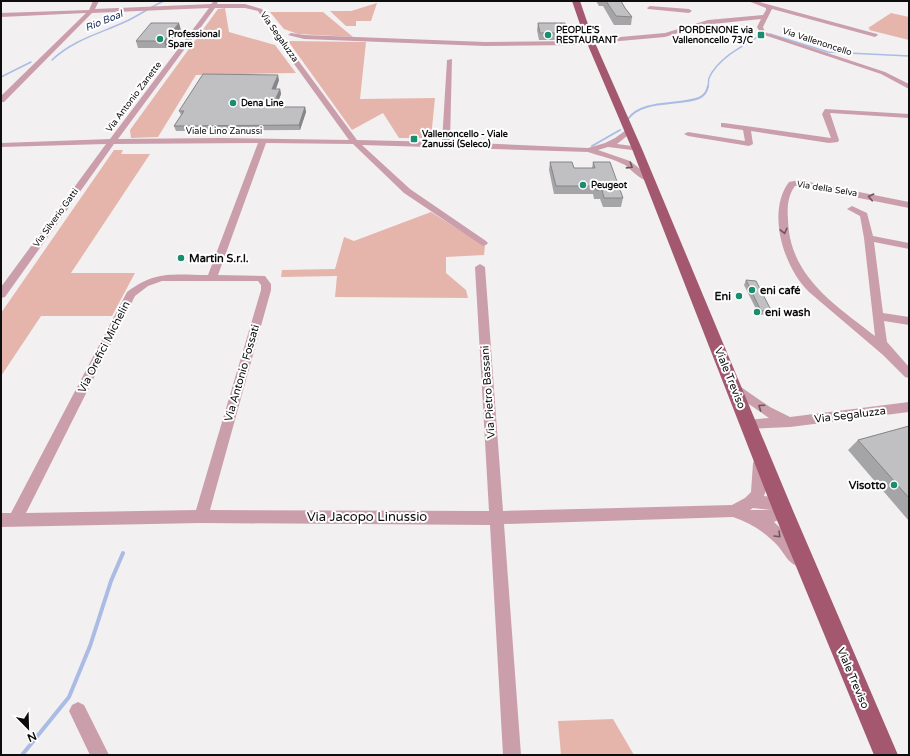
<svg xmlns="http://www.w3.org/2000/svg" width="910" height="756" font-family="'Varela Round',sans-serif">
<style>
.green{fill:#e5b5ab}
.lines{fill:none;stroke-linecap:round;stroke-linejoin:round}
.stream-far2{stroke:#aabce3;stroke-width:1.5}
.stream-far1{stroke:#aabce3;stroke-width:2}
.stream{stroke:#aabce3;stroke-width:4}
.minor{fill:#ca9fab;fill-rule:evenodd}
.major{fill:#a35870;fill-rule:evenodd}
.wall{fill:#a5a4a7}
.shaded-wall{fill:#868688}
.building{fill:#c0bfc2;stroke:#868688}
.oneway{stroke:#6c565c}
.poi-dot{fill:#198d6e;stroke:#fff;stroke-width:1.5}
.labels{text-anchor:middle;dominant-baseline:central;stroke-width:4;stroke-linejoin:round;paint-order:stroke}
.far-poi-label{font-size:9px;font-weight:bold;fill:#0e0d0e;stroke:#fff;text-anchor:start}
.far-street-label{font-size:9px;fill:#0e0d0e;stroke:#fff}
.far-water-label{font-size:10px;font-style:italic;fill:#1c3060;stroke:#fff}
.poi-label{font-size:11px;font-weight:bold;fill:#0e0d0e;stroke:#fff;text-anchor:start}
.street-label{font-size:11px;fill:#0e0d0e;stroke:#fff}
.near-street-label{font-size:13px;fill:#0e0d0e;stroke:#fff}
</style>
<rect width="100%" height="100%" fill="#f3f0f2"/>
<path class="green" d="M377,3L371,21H356V26H346L330,11H351Z
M225,8L229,32L275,45L296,73L196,75L158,137L131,138L130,130L218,9Z
M270,12H323L353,37L298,34L284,29Z
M891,13L909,17V40L869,30L870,29L868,28Z
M288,41L366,42L360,99L435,98L431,138H399L383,113L352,130Z
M114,150H123L121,154H150L71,273H135L112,316H41L1,376V313Z
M431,212L485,246L484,255L446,257V273L466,290L468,298L335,297L337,276L281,277L282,270L335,269L344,237L354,241Z
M613,719L634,755H561L558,721Z"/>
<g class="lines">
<path class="stream-far2" d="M770,34L828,52L909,56
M52,60C74,39 102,33 129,20C141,14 152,6 164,1
M1,77L31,62
M708,87C709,84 708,80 709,78C718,58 744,45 761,35"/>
<path class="stream-far1" d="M628,119C642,99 679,106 699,98C704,96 707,91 708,86
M592,146L620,130"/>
<path class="stream" d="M22,755L69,697L90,646L111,581L123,553"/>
<path class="minor" d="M93,1H99L95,9L211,4L214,1H218L217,4H245L262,9L281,37L357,140L442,142L447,60L452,59L450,142L588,148L605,143L615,138L629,128L633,130L632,132L617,144L640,147V151L608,147L598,150L630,161L653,179L652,181C642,183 632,170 625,165C614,159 600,156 588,152L362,145L410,189L486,241L488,243L486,245L483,246L404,193L353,144L266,143L218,275L265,276L271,284V290L210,510L489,511L475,267L480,264L485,267L503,511L732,505L745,498L751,492L753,463L755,459L760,457L765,459C770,469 768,486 764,496C774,497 786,501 790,510L785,517L774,522C785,532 799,545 805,559L802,564L797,566C788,563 784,553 778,546C765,532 751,523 733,517L504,524L521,755H503L490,525L201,523L1,527V513H11L127,292C156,270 174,275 208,275L258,143L114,144L5,297L1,298V287L106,144L1,147V143L110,139L209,8L92,13L4,102H1V96L86,13L1,17V13L89,10ZM215,8H245L258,11L276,39L349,140L221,138L118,139ZM162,281H258L261,285V290L196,510L26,513L135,296L148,286ZM753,508L771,510H750Z
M748,1H756L877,34L878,35L875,37L772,9L763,27L765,32L770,34L885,72L909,84V89L881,74L761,34L757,27L761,19L703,25L665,37L575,45L485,46L304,39L288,35L291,33L304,35L485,42L575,41L665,33L708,20L763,15L766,10V8Z
M650,6L689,9L692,11L689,13L648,9L647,8Z
M825,109L909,114V118L830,113L839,140L838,142L829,143L751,131L753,144L749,146L688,136L684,134L688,132L745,141L743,130L721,127V123H724L831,138L822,114Z
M799,180L909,202V208L799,186H795C788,195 787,208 788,219C789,276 834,304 875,336L864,238L860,216L847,209L852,206L867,213L873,236L909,243V249L874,242L883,313L909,317V325L884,321L887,342L909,367V378L905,377L883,355L809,292C784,268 766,212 789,182Z
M734,383L738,385L770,407L790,417L909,402V412L790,427L749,429L744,428L743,424L744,420L769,418L730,391L728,388L730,385Z
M78,702L84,705L109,755H90L69,711L72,705Z"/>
<path class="major" d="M572,1H580L592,36L642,149L794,513L898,755H874L774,513L632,149L584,36Z"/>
</g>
<path class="wall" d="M596,1H621L625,8L632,17L631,25H614L603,6H599Z
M538,23L569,33L568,40H539L537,30Z
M181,30L166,48H138L136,41Z
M279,80L276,89H280L281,94L276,107H305L306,112L300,130L176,131L174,126L181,115L179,111Z
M550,162L574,168H592L593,162L623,198L621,207H603L600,199H594L593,194H554L549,170Z
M746,280L771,310L768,314L759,315L744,285Z
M909,426V521L848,450L858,440Z"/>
<path class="shaded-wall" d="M179,23L181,30L166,48L164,41Z
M278,75L279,80L274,94L272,89Z
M280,89L281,94L274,112L272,107Z
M305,107L306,112L300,130L299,125Z"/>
<path class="building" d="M606,1H621L625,8L632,17L616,16Z
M151,23H179L164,41H136Z
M538,23H565L569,33H540Z
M203,74L278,75L272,89H280L272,107H305L299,125L174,126L184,111H179Z
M550,162H572L574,168H595L593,162H610L623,198H604L602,190H596L595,186H556Z
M746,280L756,281L771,310L761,311Z
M909,426V498L858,440Z"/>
<defs><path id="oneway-chevron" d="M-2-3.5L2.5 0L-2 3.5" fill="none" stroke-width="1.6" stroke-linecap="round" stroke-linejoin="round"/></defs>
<g class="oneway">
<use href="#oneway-chevron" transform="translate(630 166) rotate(32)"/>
<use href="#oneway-chevron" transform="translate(871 197) rotate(-168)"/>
<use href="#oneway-chevron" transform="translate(784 231) rotate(76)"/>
<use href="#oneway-chevron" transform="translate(761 407) rotate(-145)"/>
<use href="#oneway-chevron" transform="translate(778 535) rotate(45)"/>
</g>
<g class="poi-dot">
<circle cx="548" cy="35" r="4"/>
<rect x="757" y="31" width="8" height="8" rx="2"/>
<circle cx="160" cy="39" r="4"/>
<circle cx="233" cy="103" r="4"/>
<rect x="410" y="135" width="8" height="8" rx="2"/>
<circle cx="583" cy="185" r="4"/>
<circle cx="181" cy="258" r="4"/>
<circle cx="752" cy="290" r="4"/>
<circle cx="739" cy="296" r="4"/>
<circle cx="757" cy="312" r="4"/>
<circle cx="894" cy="485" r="4"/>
</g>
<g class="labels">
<g class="far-poi-label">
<text x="556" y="30">PEOPLE'S<tspan x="556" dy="10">RESTAURANT</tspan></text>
<text x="753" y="30" text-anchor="end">PORDENONE via<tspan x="753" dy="10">Vallenoncello 73/C</tspan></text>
<text x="168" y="34">Professional<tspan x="168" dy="10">Spare</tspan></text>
<text x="241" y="103">Dena Line</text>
<text x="422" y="134">Vallenoncello - Viale<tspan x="422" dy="10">Zanussi (Seleco)</tspan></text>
<text x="591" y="185">Peugeot</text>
</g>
<g class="far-street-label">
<text transform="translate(279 37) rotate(55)">Via Segaluzza</text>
<text transform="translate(817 42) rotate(18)">Via Vallenoncello</text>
<text transform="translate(134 97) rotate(-53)">Via Antonio Zanette</text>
<text x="224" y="131">Viale Lino Zanussi</text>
<text transform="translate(827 189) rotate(9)">Via della Selva</text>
<text transform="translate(56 218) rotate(-54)">Via Silverio Gatti</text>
</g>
<g class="far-water-label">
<text transform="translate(104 21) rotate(-22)">Rio Boal</text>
</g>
<g class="poi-label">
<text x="189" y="258">Martin S.r.l.</text>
<text x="760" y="290">eni café</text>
<text x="731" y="296" text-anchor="end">Eni</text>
<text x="765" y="312">eni wash</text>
<text x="886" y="485" text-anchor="end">Visotto</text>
</g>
<g class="street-label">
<text transform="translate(104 347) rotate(-63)">Via Orefici Michelin</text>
<text transform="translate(242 373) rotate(-74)">Via Antonio Fossati</text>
<text transform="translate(730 378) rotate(68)">Viale Treviso</text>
<text transform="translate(488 392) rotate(-94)">Via Pietro Bassani</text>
<text transform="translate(850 415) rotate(-7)">Via Segaluzza</text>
<text transform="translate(853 678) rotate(67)">Viale Treviso</text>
</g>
<g class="near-street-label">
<text x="367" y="517">Via Jacopo Linussio</text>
</g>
</g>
<rect width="910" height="756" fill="none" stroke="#0e0d0e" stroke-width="4"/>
<g transform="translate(28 728) rotate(157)" stroke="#ffffff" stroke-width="3" paint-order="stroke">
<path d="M0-3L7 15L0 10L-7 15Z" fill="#0e0d0e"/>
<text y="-6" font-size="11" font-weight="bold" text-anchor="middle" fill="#0e0d0e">N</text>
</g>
</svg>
